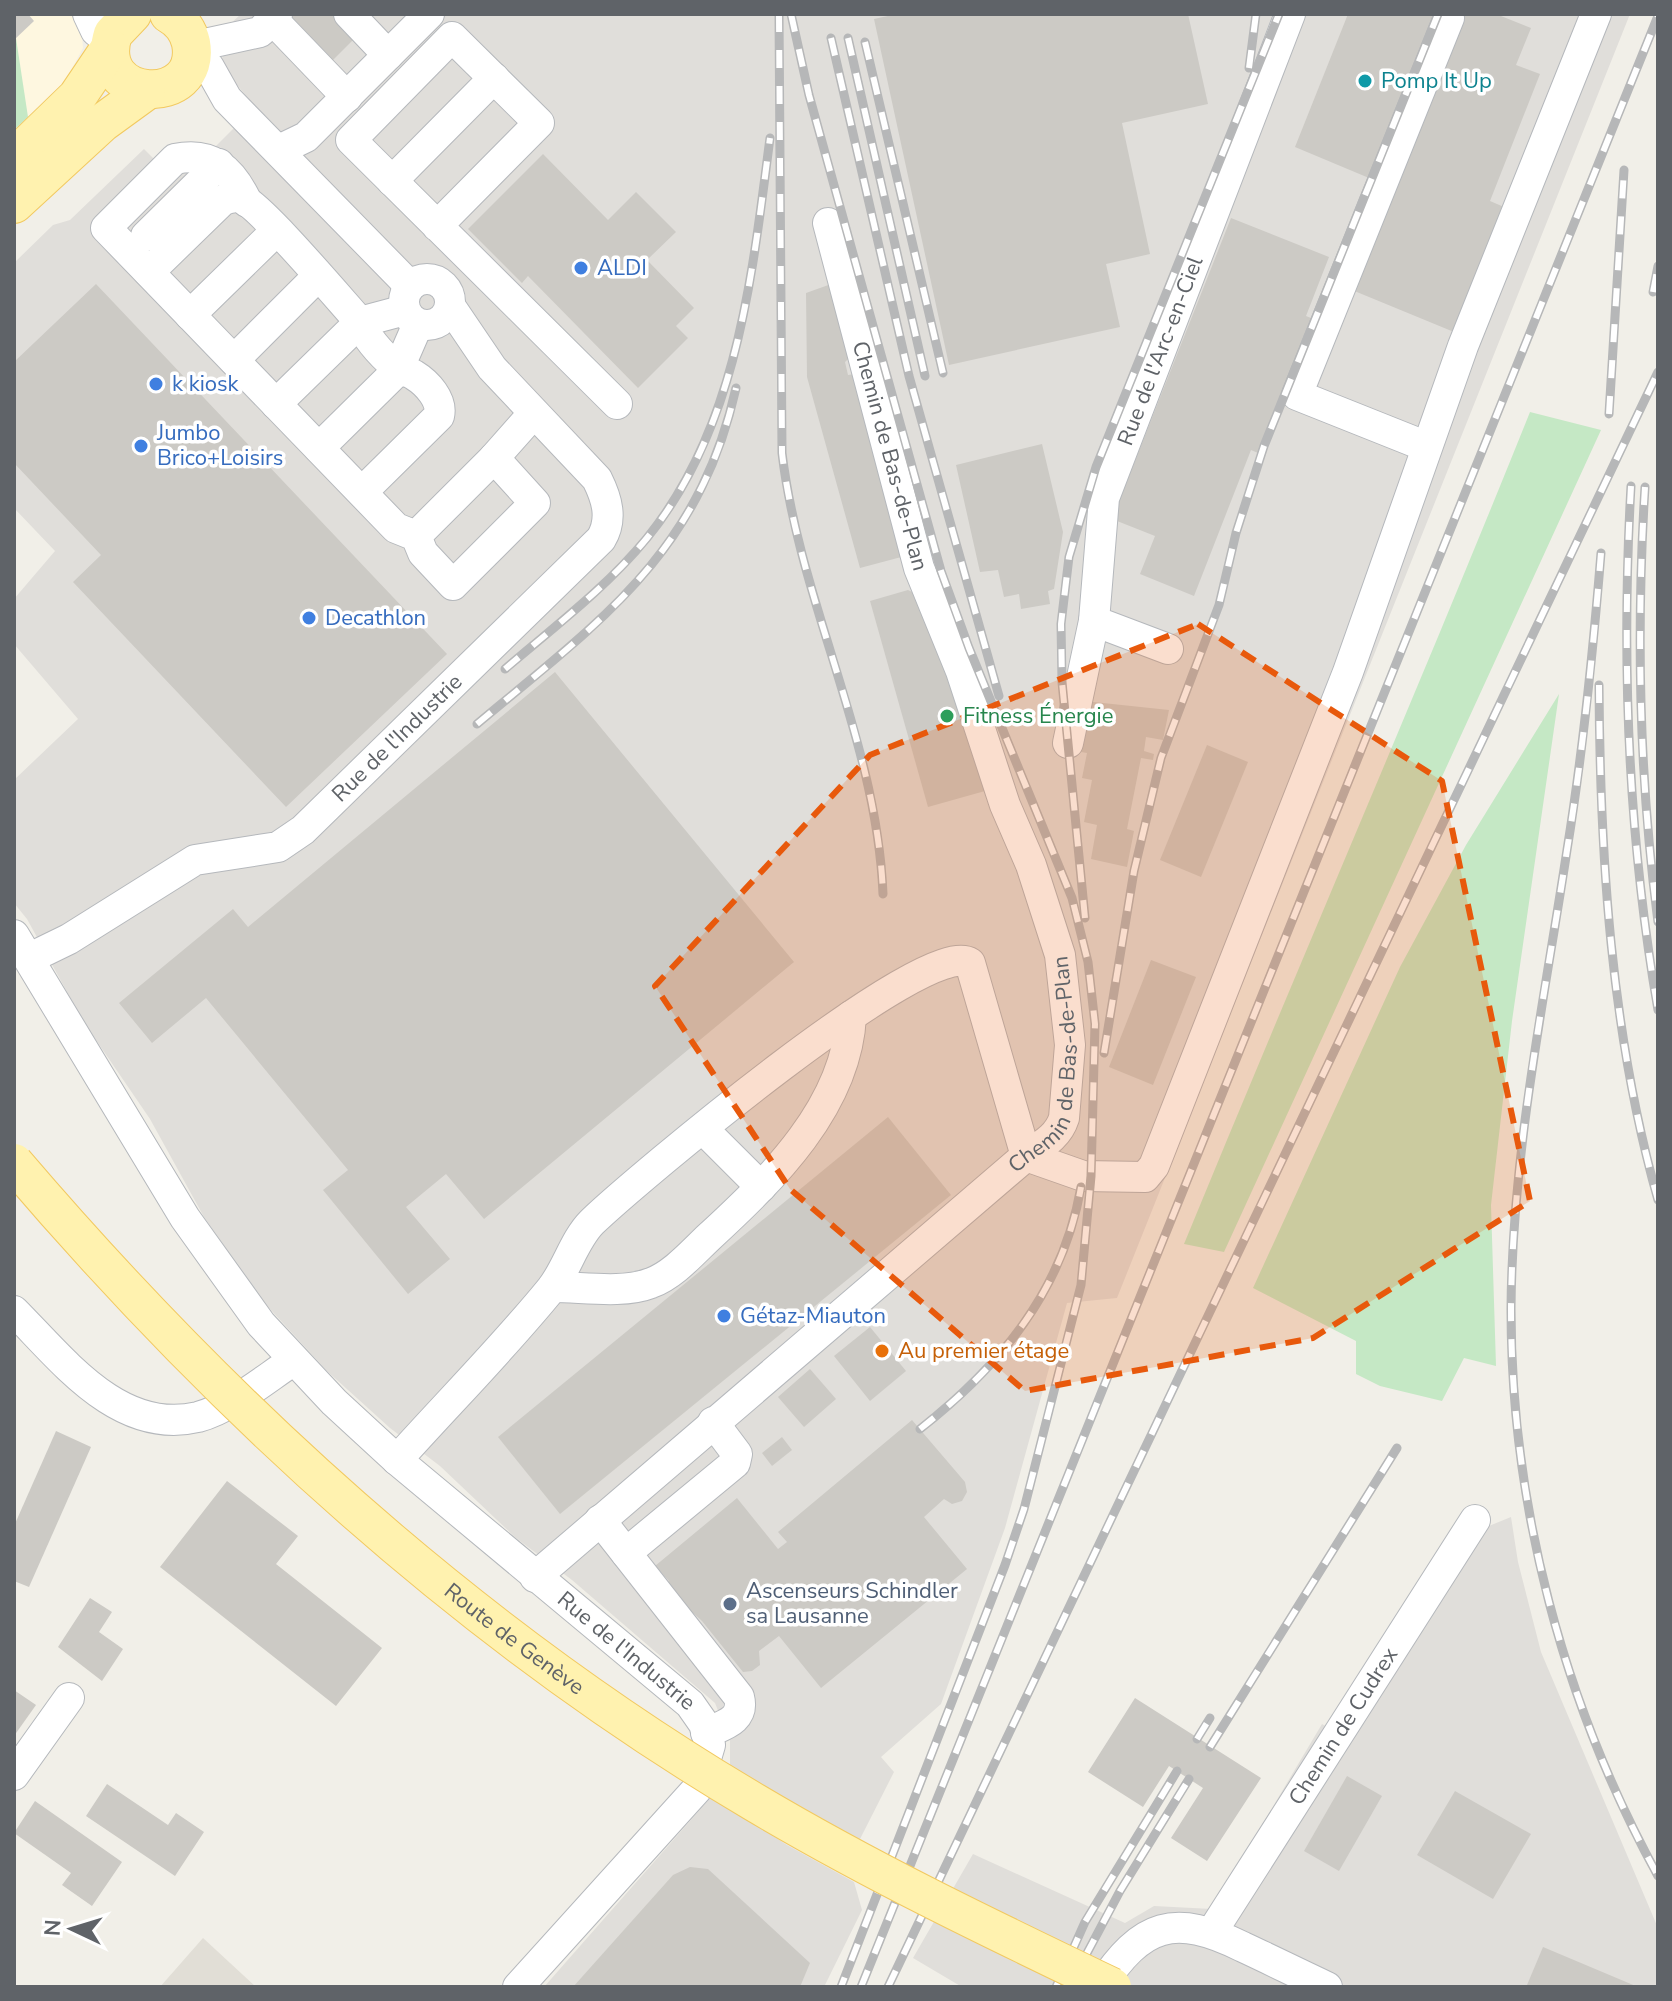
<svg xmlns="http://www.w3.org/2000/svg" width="1672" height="2001" font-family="'Nunito Sans',sans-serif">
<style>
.commercial{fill:#fef7e0}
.industrial{fill:#e0deda}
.education{fill:#e1ded6}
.green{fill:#c5e8c5}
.building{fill:#cccac5}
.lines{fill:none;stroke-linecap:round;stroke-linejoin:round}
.minor-casing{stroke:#b5b8bc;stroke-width:32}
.major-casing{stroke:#f2c960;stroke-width:40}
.minor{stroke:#fff;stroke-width:30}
.major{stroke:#fff2af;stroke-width:38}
.rail-casing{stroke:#b6b7b8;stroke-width:9}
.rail{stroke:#fff;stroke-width:6;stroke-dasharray:18;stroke-linecap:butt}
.major-bridge-casing{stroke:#f2c960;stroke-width:40;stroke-linecap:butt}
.major-bridge{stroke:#fff2af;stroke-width:38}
.marked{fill:#e8590c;fill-opacity:0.2;stroke:#e8590c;stroke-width:6;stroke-dasharray:16 10;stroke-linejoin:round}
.culture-dot{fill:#0f9aa8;stroke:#fff;stroke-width:3}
.shop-dot{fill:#3f7fe0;stroke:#fff;stroke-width:3}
.leisure-dot{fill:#2e9e5b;stroke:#fff;stroke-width:3}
.food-dot{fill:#e8710a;stroke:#fff;stroke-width:3}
.service-dot{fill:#5c6f8a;stroke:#fff;stroke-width:3}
.labels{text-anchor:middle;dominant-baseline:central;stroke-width:7;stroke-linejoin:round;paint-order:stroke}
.culture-label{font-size:22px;fill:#0d838f;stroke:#fff;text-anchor:start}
.shop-label{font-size:22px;fill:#366cbe;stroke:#fff;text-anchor:start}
.street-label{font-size:22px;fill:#5f6368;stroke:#fff}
.leisure-label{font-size:22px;fill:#27864d;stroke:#fff;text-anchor:start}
.food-label{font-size:22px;fill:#c56008;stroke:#fff;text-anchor:start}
.service-label{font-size:22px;fill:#4e5e75;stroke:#fff;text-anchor:start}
</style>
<rect width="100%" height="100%" fill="#f1efe8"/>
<polygon class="commercial" points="14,14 90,14 81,25 83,48 66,80 14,130"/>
<g class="industrial">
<polygon points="241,14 1630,14 1117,1298 1067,1303 1005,1528 941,1704 881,1757 894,1772 859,1841 730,1766 730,1741 715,1703 572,1580 516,1538 440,1466 390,1428 327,1371 259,1297 204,1217 150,1119 83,1021 27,919 14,903 14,780 78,719 14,644 14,599 55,551 14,508 14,263 53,225 70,220 144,149 157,162 213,149 255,107 221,65 228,26"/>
<polygon points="1511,1517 1518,1562 1541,1652 1658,1928 1658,1987 962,1987 913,1958 973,1854 1125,1923 1154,1906 1212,1909 1322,1724 1348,1739 1484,1528"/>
<polygon points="712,1796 787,1845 854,1882 862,1910 824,1987 544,1987"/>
</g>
<polygon class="education" points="203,1938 256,1987 160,1987"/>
<g class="green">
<polygon points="16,38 28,117 14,130 14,40"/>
<path d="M1530,412L1601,430L1224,1252L1184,1244C1298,966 1418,691 1530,412Z"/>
<polygon points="1559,694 1512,1021 1491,1205 1496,1366 1464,1358 1442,1401 1380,1386 1356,1374 1356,1341 1253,1288 1400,967 1466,845"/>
</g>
<g class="building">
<polygon points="14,14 28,14 34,21 14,40"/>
<polygon points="288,14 332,14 355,38 333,60"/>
<polygon points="897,14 1188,14 1208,104 1122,123 1150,254 1106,264 1120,327 949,365 874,19"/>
<polygon points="1348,14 1435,14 1369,178 1295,147"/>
<polygon points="1465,14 1496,14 1531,28 1516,65 1540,74 1490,201 1504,207 1454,332 1352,290"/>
<polygon points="543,154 608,220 636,192 676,232 647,260 694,308 676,326 688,338 638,388 528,276 522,283 468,229"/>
<polygon points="1231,218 1329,257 1306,316 1311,318 1258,453 1251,450 1194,596 1140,574 1155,536 1112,519"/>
<polygon points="834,283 854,353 845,362 848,375 855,374 905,556 860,568 807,377 806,293"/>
<polygon points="96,284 447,654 286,807 73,582 101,555 14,463 14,362"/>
<polygon points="1042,444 1063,532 1054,589 1048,591 1050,604 1021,609 1019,594 1004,597 998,570 980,572 956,465"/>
<polygon points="908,590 916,594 976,748 985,791 928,807 870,601"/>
<polygon points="555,672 794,962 484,1219 446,1174 406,1207 450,1259 408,1294 323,1190 348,1170 206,998 152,1043 119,1003 233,909 248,927"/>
<polygon points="1084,701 1169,710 1163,740 1146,737 1144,751 1154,754 1153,760 1141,758 1127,829 1134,831 1127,867 1091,859 1097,825 1084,822 1092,780 1082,778 1087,753 1081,752"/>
<polygon points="1207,745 1248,762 1201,877 1160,860"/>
<polygon points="1151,960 1196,977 1153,1085 1109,1067"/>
<polygon points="888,1117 951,1195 560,1514 498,1437"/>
<polygon points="870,1327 906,1371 870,1401 834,1356"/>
<polygon points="810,1369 836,1399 804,1427 778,1397"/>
<polygon points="912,1420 965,1482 967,1492 962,1501 952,1504 944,1499 924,1517 967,1569 821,1688 779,1636 759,1651 760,1665 752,1671 743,1672 702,1621 665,1587 669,1581 655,1566 737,1498 778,1549 787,1542 778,1532"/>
<polygon points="56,1431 91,1447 29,1587 14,1581 14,1526"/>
<polygon points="782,1437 792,1450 772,1466 762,1453"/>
<polygon points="227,1481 298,1536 276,1564 382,1648 336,1706 160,1567"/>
<polygon points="90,1598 112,1612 99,1632 123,1649 102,1681 58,1647"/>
<polygon points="14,1690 36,1705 14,1736"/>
<polygon points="1135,1698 1261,1778 1207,1861 1171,1838 1203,1788 1169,1766 1143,1807 1088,1772"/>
<polygon points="1347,1776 1382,1796 1339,1871 1304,1851"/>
<polygon points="107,1784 168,1825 176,1813 204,1832 175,1876 86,1816"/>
<polygon points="1455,1791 1531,1834 1493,1899 1417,1855"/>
<polygon points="35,1801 122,1862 92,1906 62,1885 71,1873 14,1833"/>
<polygon points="690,1867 708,1869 810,1963 800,1987 573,1987 673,1875"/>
<polygon points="1543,1947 1638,1987 1527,1985"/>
</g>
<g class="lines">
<defs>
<g id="minor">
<polyline points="88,14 96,31 110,42"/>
<polyline points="349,14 388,55"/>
<polyline points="272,19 347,97"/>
<polyline points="191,47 260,32 277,14"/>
<polyline points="191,56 209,67 227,99 410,286"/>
<polyline points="279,150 306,137 429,14"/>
<polyline points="392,181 494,78"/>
<path d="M247,202C232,170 212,151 175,159L106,228L396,528L416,536L423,553L453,585L535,503L494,458L416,536"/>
<polyline points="437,226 539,123 452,37 351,140 617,404"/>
<polyline points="146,236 219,164"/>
<path d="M149,272L223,200C229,198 235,196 241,198C260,205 341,301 360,322C367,339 382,355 396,367C401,372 408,371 414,375C427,383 443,400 439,416L362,492"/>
<circle cx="427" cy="302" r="23"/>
<polyline points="190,315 276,231"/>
<polyline points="234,360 318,276"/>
<polyline points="276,404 360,322 405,310"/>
<polyline points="1425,446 1297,395 1449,18"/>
<polyline points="319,448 398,370 418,324"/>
<polyline points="494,458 533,414"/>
<path id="s1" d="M1168,649L1094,621L1104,498L1290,14"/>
<polyline points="1068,743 1094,621"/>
<path id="s2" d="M14,935L185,1218L261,1324L334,1402L397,1460L690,1704L704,1724L710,1745L697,1789L518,1987"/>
<path id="s3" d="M30,958L69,939L195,860L278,847L303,830L601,539C613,519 607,499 597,479L492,368L450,306"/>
<polyline points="703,1129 761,1187"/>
<polyline points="1026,1156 1083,1176 1145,1177 1154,1166 1348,672 1463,346 1596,14"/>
<path d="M553,1287C583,1287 623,1294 651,1283C673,1275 692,1253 709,1237C772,1179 847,1106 851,1016"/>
<path d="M14,1311C62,1359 119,1436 198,1417C231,1408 265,1379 294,1360"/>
<path d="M397,1460C448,1403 503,1348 551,1289C567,1269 574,1240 592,1222C635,1181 926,935 970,963L1026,1156"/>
<path d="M600,1520L739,1697C745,1720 724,1725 706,1733"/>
<polyline points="626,1553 735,1463 737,1454 713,1422"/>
<path id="s4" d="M535,1577L1026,1156C1042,1145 1058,1137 1064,1118L1070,1045L1060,955L1031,865L1005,805L961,671L919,568L828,223"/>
<polyline points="14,1775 69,1698"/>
<path id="s5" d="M1212,1932L1475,1520"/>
<path d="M1100,1987C1142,1923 1174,1913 1243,1947C1271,1960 1299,1974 1327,1987"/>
</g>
<g id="major">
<path d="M132,14L113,34C91,104 203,108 191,43C188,30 180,20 169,14"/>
<polyline points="14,158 77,97 110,48"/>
<polyline points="14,204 102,123 146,91"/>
</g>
</defs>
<use href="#minor" class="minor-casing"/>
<use href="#major" class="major-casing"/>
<use href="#minor" class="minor"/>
<use href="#major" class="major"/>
<defs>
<g id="rail">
<path d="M779,14L782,453C800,603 877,742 883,894"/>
<polyline points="791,14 809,95 941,571 969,648 1072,898 1088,962 1095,1024 1091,1176 1081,1285 1024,1509 1005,1565 841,1987"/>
<polyline points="831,38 909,376 999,696"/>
<polyline points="848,38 925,376"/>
<polyline points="865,42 943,373"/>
<polyline points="1249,68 1256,14"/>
<polyline points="1653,292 1658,266"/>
<polyline points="1609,414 1624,170"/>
<path d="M1631,486C1621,662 1628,837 1658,1010"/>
<path d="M1645,487C1636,632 1639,777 1658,922"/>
<path d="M1601,553C1593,652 1583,751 1567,850C1544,1002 1512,1154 1511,1309C1511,1506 1563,1703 1658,1876"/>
<path d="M505,669C554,627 606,588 647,538C738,426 752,275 770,138"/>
<path d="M1599,685C1600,858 1611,1033 1658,1200"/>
<path d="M477,724C599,622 699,554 736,388"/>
<polyline points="1085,918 1062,682 1061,624 1069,557 1096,467 1279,14"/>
<polyline points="1104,1053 1134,871 1161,758 1219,605 1236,533 1264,446 1438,14"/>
<path d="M920,1429C1000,1366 1063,1291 1081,1187"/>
<polyline points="1197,1739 1210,1718"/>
<polyline points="1210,1747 1397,1448"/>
<polyline points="861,1987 1658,16"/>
<polyline points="888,1987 1658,372"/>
<polyline points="1056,1987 1085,1922 1177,1771"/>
<polyline points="1069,1987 1120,1891 1189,1779"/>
</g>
</defs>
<use href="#rail" class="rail-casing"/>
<use href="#rail" class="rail"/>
<defs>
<g id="major-bridge">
<path id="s6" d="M14,1163C226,1411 472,1635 754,1802C870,1871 991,1929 1112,1987"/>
</g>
</defs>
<use href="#major-bridge" class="major-bridge-casing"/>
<use href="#major-bridge" class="major-bridge"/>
</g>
<path class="marked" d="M1198,624L1442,781L1530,1201L1313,1338L1025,1391L790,1189L655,986L870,755Z"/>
<circle class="culture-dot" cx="1365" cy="81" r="8"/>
<g class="shop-dot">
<circle cx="581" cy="268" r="8"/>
<circle cx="156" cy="384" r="8"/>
<circle cx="141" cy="446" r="8"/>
<circle cx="309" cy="618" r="8"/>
<circle cx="724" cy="1316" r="8"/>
</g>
<circle class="leisure-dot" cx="947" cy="716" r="8"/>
<circle class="food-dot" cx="882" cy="1351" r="8"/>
<circle class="service-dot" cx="730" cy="1604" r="8"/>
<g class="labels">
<g class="culture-label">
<text x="1381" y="81">Pomp It Up</text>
</g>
<g class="shop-label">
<text x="597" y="268">ALDI</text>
<text x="172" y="384">k kiosk</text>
<text x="157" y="433">Jumbo<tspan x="157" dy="25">Brico+Loisirs</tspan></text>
<text x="325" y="618">Decathlon</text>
<text x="740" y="1316">Gétaz-Miauton</text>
</g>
<g class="street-label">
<text stroke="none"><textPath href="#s1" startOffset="360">Rue de l'Arc-en-Ciel</textPath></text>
<text transform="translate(890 456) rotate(75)">Chemin de Bas-de-Plan</text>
<text stroke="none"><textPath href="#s3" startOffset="438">Rue de l'Industrie</textPath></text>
<text stroke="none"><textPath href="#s4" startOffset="746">Chemin de Bas-de-Plan</textPath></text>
<text stroke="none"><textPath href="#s6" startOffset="692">Route de Genève</textPath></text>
<text stroke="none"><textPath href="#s2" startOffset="952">Rue de l'Industrie</textPath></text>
<text stroke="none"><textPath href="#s5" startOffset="244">Chemin de Cudrex</textPath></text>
</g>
<g class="leisure-label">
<text x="963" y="716">Fitness Énergie</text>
</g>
<g class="food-label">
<text x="898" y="1351">Au premier étage</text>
</g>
<g class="service-label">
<text x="746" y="1591">Ascenseurs Schindler<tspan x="746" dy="25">sa Lausanne</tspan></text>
</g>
</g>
<rect width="1672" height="2001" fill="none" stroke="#5f6368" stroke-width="32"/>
<g transform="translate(72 1929) rotate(274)" stroke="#ffffff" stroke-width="6" paint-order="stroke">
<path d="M0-6L14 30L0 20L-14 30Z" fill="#5f6368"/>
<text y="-12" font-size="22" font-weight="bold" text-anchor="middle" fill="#5f6368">N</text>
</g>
</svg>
